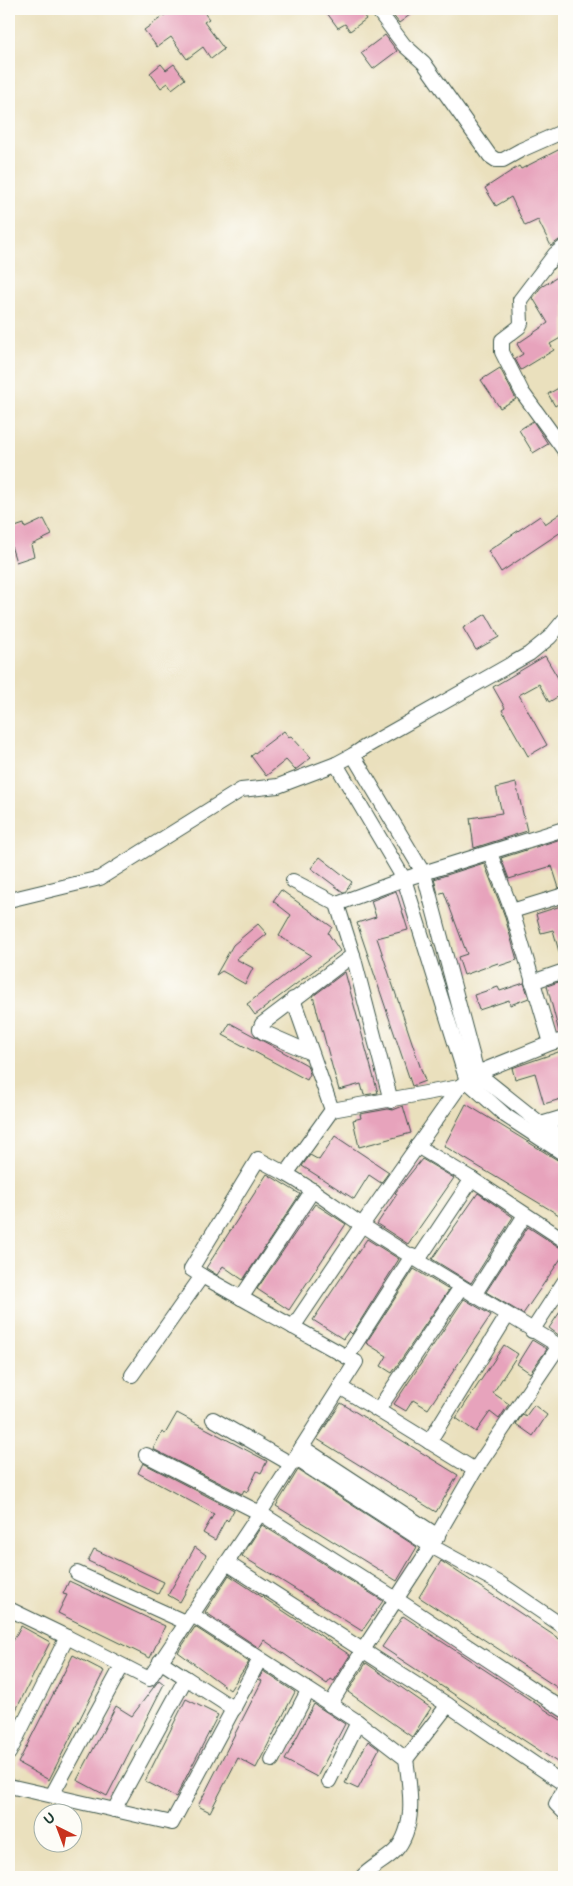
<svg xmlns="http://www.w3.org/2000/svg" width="573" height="1886" font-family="'Balsamiq Sans',sans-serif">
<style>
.building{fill:#e7a3bc}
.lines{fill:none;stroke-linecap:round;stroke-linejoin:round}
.street-casing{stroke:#3d5549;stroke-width:16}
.street{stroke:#fff;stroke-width:14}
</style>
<rect width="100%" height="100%" fill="#fdfcf7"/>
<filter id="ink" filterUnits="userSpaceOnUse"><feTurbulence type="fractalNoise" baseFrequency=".02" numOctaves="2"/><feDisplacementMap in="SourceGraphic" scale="10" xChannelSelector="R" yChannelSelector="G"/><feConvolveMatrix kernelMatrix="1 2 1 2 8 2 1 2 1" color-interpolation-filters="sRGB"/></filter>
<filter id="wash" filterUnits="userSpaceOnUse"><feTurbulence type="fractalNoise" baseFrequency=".0096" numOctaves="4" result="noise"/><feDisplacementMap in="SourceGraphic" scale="20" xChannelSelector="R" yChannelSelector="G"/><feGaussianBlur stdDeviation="1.12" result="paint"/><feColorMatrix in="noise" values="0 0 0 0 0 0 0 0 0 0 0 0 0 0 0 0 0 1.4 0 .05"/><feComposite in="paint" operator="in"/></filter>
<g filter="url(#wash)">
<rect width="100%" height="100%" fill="#eae0bd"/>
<g id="blocks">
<g class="building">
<polygon points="173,9 201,9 209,19 204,22 224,49 211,59 203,47 187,59 171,37 157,47 144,30"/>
<polygon points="324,9 359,9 366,19 350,31 345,24 338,28"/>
<polygon points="388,9 418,9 399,23"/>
<polygon points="385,35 397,51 373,69 361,53"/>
<polygon points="161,64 166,70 174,64 185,79 172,89 168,83 161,88 150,73"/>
<polygon points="564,147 564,238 559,240 551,246 538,220 525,226 511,197 496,206 485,188 519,166 521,169"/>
<polygon points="564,258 564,336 550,344 554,350 521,370 515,359 523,354 517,344 548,323 533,298 541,287 564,273 559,263"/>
<polygon points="500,368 516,399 500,408 481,380"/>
<polygon points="564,385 564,400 555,406 548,394"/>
<polygon points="533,421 548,444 533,453 519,430"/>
<polygon points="564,511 564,530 501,572 488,551 540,516 545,524"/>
<polygon points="44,519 52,535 31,545 34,556 16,562 9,539 9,529 24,524 25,528"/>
<polygon points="486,614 499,637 476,650 463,628"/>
<polygon points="545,656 564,688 564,693 549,702 539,684 519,695 547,745 528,756 502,710 505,708 493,687"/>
<polygon points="284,731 289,737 291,736 311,758 295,770 286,760 266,776 251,756"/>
<polygon points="516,783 527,831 474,848 470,818 502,813 496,788"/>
<polygon points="564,838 564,886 559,888 552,866 509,879 501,858"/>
<polygon points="320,857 352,882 345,892 343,892 311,868"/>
<polygon points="484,863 504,914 517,960 499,966 498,963 464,975 458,957 467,954 444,892 438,894 434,879"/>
<polygon points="281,890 332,927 328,933 340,951 255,1015 247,1004 311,955 279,936 291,915 273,901"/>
<polygon points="396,891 408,930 377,938 425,1081 412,1086 357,923 376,917 371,901"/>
<polygon points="564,905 564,958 561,959 553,930 541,933 536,914"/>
<polygon points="258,924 267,934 236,959 253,968 245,984 222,971 216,975 233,945"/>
<polygon points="345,972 361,1031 378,1093 364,1095 361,1084 339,1090 332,1066 313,996"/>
<polygon points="564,980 564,1031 559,1032 547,986"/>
<polygon points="524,983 529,998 510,1005 509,1000 479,1010 474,995 498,987 500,991"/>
<polygon points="230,1023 307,1065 310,1074 307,1080 223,1035"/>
<polygon points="564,1050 564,1098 544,1104 535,1073 515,1079 512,1068"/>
<polygon points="466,1104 564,1164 564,1218 444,1146"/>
<polygon points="403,1106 411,1133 359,1147 353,1120 361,1118 360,1114 388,1109 393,1110"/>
<polygon points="335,1136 389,1172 381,1183 369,1175 354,1199 302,1166 310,1155 319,1160"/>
<polygon points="422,1159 454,1178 408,1244 377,1224 397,1194 395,1193"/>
<polygon points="267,1174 300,1194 243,1280 223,1266 217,1275 206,1268"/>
<polygon points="478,1193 513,1217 471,1283 432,1259"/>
<polygon points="315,1204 346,1224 289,1310 257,1289"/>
<polygon points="528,1227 559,1247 564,1249 564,1254 523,1314 486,1292"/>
<polygon points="367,1239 399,1259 352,1334 349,1331 343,1339 313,1320"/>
<polygon points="414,1269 449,1290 392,1373 381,1366 387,1356 366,1343"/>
<polygon points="464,1299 491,1315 428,1409 413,1400 406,1411 394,1404"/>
<polygon points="564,1306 564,1339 549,1328"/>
<polygon points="532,1340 547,1349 530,1373 517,1364"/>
<polygon points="504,1345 518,1354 493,1393 509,1404 499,1419 490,1412 476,1432 456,1418"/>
<polygon points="341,1403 458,1475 436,1512 317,1439"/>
<polygon points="534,1405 547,1415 533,1436 516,1424 523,1414 526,1416"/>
<polygon points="177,1413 267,1461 261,1473 257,1471 247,1492 244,1490 242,1494 153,1449 162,1432 165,1434"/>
<polygon points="143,1463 234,1510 228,1521 226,1519 215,1540 203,1533 214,1514 138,1473"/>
<polygon points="298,1470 417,1547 397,1581 276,1506"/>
<polygon points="262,1525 383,1601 362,1631 242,1556"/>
<polygon points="195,1547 206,1555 180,1602 168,1595"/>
<polygon points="94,1549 164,1582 158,1594 88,1561"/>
<polygon points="441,1561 564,1642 564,1692 419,1597"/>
<polygon points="229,1575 350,1655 334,1681 331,1679 327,1684 264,1640 259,1648 205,1612"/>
<polygon points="69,1581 165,1626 150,1658 58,1613 67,1595 63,1594"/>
<polygon points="403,1616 564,1722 564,1757 560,1764 382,1647"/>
<polygon points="21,1626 50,1642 9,1724 9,1648"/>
<polygon points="195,1627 249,1662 230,1690 178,1652"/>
<polygon points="73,1655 104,1671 49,1780 18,1763"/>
<polygon points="366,1663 431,1708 412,1737 348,1692"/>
<polygon points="263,1671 295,1692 256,1768 238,1758 210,1812 198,1806 262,1681 259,1679"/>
<polygon points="159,1680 164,1684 107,1796 77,1780 116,1706 132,1716"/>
<polygon points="186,1699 218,1715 176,1797 145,1781"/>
<polygon points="314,1704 345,1724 317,1777 285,1760"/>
<polygon points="368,1741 379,1749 358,1789 345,1783"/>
</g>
</g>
</g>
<g filter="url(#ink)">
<use href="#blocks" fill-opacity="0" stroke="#3d5549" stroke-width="1"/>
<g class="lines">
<defs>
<g id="street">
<polyline points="377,9 404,45 424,63 490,156 496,160 503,160 521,150 564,131"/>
<polyline points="564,247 555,254 520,300 521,323 519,327 502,340 502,352 522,392 564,450"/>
<polyline points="353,755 424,874 477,1073 551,1043 564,1040"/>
<polyline points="336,764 404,879 467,1081 506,1116 564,1154"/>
<polyline points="490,853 512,911 551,1043"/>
<polyline points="293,881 337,904 353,955 391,1101"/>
<polyline points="9,900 100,878 241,790 278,786 336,764 353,755 365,747 529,654 550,637 564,620"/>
<polyline points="337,904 404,879 564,829"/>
<polyline points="512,911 564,895"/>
<polyline points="532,982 564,971"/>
<polyline points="293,999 332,1110"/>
<polyline points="311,1053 263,1032 260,1029 262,1024 353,955"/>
<polyline points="541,1124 564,1117"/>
<polyline points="417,1146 472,1179 564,1240"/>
<path d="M286,1174C313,1189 337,1208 362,1225C428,1269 497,1307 564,1349"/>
<polyline points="418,1260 472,1179"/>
<polyline points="474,1295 525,1215"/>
<polyline points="241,1298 313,1190"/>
<polyline points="293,1327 362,1225 459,1087"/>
<polyline points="532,1331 564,1282"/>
<polyline points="347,1357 412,1256"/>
<polyline points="132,1375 202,1276 191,1269 258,1159 286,1174 332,1110 459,1087 477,1073 541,1124 564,1139"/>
<polyline points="340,1387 475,1470"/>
<polyline points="378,1410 461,1287"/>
<polyline points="213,1419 291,1464"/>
<polyline points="429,1442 507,1316"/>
<polyline points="302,1447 438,1536"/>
<polyline points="146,1455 260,1513 396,1599 564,1710"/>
<polyline points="295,1458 431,1546 501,1584 564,1627"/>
<polyline points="227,1563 448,1705 564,1784"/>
<polyline points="77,1573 185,1622"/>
<polyline points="9,1609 67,1637 149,1679 260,1513 356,1362 202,1276"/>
<path d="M191,1614L358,1722L406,1759C410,1788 417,1827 395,1851C385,1861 371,1867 362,1877"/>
<polyline points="186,1678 234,1709"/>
<polyline points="330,1705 363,1650 431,1546 475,1470 559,1346"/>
<polyline points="9,1753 67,1637"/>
<polyline points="406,1759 448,1705"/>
<polyline points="272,1760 308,1691"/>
<polyline points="329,1781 358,1722"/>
<polyline points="9,1786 172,1823 260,1659"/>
<polyline points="564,1789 556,1804 564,1812"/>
<polyline points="52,1795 122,1666"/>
<polyline points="114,1810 186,1678 160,1661"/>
</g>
</defs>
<use href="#street" class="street-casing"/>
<use href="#street" class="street"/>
</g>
</g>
<rect width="573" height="1886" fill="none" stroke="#fdfcf7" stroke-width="30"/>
<g transform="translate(58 1828) rotate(318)"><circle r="24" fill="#fdfcf7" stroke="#a4b0a9"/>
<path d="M0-4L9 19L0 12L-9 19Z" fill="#c8321e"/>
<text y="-8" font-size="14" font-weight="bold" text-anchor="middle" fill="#1f3d34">U</text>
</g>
</svg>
